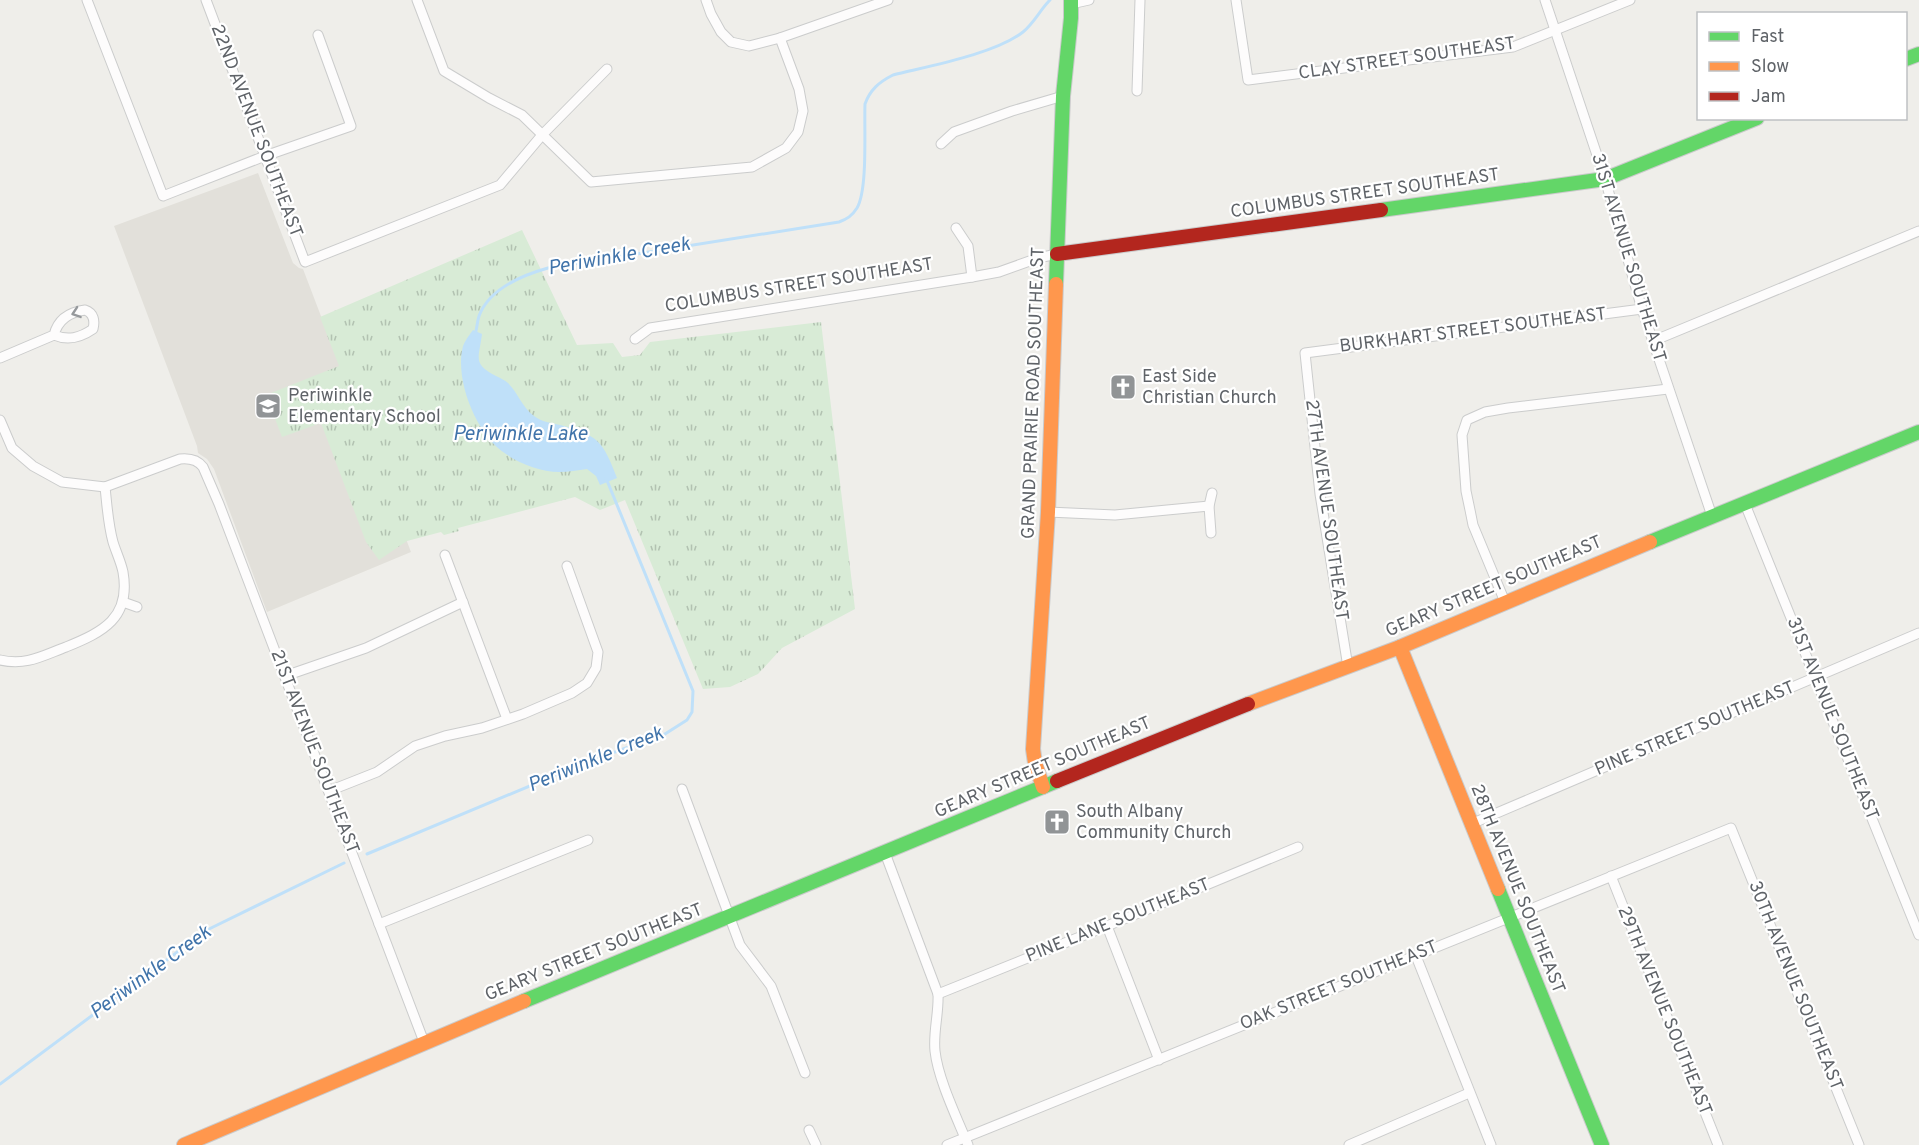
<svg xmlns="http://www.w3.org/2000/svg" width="1919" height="1145" font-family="Overpass,sans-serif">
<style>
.education{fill:#e2e0da}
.grass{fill:url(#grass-tufts)}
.water{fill:#bfe0f9}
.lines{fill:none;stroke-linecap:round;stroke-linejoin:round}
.stream{stroke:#bfe0f9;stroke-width:3}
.street-casing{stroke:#cbcccc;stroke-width:11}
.fast-casing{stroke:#cacacb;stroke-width:16}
.slow-casing{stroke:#cacacb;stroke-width:16}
.jam-casing{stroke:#cacacb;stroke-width:16}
.street{stroke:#fdfcfc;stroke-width:9}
.fast{stroke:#63d668;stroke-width:14}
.slow{stroke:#ff974d;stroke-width:14}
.jam{stroke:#b3261e;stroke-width:14}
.oneway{stroke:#96999c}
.labels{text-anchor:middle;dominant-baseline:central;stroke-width:4.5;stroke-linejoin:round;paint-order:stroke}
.street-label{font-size:18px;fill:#5f6368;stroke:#fff}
.poi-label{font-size:18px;fill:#5f6368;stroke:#fff;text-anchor:start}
.water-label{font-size:20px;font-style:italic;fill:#4174aa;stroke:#fff}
</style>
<defs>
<pattern id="grass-tufts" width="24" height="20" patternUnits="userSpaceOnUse" patternTransform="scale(1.5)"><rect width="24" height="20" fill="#d8ebd6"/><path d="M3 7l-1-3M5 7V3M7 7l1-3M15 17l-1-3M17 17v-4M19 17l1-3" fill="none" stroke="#b2c2b1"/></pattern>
</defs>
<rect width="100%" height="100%" fill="#efeeea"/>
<polygon class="education" points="258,173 293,263 299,268 303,269 411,552 267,612 214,469 207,459 198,453 197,446 114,226"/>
<polygon class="grass" points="522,230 577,345 613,343 622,357 640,355 650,342 821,322 855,609 782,648 758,674 730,687 703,689 625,500 600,510 575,497 458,528 459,531 444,535 441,532 407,541 379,560 366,542 321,423 282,437 266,395 339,366 320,317"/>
<path class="water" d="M473,330L482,334C479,359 472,363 496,376C500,378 505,380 508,383C518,393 522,407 534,416C542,422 551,423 560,425C599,435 603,442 617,478L600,485L596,476L587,469C578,470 568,472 559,472C542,472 520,464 506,454C477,436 454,380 463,346C465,341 469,335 473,330Z"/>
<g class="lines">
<g class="stream">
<path d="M475,335C477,329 477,322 479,316C489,289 523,275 548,268L839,222C847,219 852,216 857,208C868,189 864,128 865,104C870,90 879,82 893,75C929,66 995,54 1023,32C1034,23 1040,10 1050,0"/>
<polyline points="367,854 587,762 665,734 687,720 692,712 693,691 606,478"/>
<polyline points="0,1084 207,930 344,863"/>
</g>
<defs>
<g id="street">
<polyline points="87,0 163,196 265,156 351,126 318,35"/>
<polyline points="206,0 305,262 500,185 542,135 607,69"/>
<polyline points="417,0 444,71 489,98 522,115 591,182 752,167 786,148 798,132 803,111 799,89 780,38"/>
<polyline points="706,0 711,14 721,32 731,42 749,46 780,38 888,0"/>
<polyline points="1236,0 1248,80 1513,47 1630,0"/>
<polyline points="1545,0 1605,179 1642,309 1712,516"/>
<polyline points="1071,4 1089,0"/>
<polyline points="1137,91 1140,0"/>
<polyline points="941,144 954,132 1012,111 1063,96"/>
<polyline points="956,228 968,246 972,277"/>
<polyline points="635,339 650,328 972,277 999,272 1038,258 1057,254"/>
<polyline points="1653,341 1919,231"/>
<path d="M0,358L54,335C68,341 80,338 93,329C95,321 94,313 85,310C70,312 58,319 54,335"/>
<path d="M0,420L12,448L33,466L62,482L105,487L180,459C189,458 197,459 203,467L219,504L424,1042"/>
<polyline points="1745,504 1919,935"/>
<polyline points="1048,512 1115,515 1209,506"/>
<polyline points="1211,533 1209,506 1212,493"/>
<polyline points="445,555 507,719"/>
<polyline points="123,602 137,607"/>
<polyline points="1505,602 1473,525 1470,510 1466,491 1462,435 1467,420 1485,412 1508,408 1668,389"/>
<path d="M0,660C26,666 42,656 66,647C103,632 131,618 123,572C121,562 116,552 113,542C108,524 107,505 105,487"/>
<polyline points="1348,667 1320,494 1305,353 1642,309"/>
<polyline points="285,676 366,648 463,602"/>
<polyline points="682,789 740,945 771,986 805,1073"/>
<polyline points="329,791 377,772 415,746 445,736 482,728 523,714 572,693 587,683 596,668 598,652 567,566"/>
<polyline points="1471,824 1919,633"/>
<path d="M885,853L938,994C939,1013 933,1032 935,1051C938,1079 957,1118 968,1145"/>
<polyline points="1611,876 1718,1145"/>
<polyline points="379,924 588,840"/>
<polyline points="1107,926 1159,1060"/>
<polyline points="1416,956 1491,1145"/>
<polyline points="938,994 1107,926 1298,847"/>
<polyline points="809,1130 816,1145"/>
<polyline points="947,1145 1731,828 1859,1145"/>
<polyline points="1349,1145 1469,1093"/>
</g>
<g id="fast">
<polyline points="1906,59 1919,54"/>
<polyline points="1381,210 1605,179 1757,118"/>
<polyline points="1056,284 1063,96 1071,18 1071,0"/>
<polyline points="1650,542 1919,432"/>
<polyline points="1498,889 1602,1145"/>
<polyline points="524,1001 1057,781"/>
</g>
<g id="slow">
<polyline points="1400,647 1498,889"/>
<polyline points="1248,704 1400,647 1650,542"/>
<polyline points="1043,787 1035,763 1033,749 1048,512 1056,284"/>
<polyline points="184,1145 524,1001"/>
</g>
<g id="jam">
<polyline points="1057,254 1381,210"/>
<polyline points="1057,781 1248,704"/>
</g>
</defs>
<use href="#street" class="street-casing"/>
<use href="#fast" class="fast-casing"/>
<use href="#slow" class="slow-casing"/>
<use href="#jam" class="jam-casing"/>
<use href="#street" class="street"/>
<use href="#fast" class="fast"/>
<use href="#slow" class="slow"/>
<use href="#jam" class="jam"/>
</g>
<defs><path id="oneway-chevron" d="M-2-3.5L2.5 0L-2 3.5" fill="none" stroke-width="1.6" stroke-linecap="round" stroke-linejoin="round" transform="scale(1.5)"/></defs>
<use class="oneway" href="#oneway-chevron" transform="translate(76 313) rotate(161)"/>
<defs>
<symbol id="church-square" viewBox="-11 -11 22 22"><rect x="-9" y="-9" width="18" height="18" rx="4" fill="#919496" stroke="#fff"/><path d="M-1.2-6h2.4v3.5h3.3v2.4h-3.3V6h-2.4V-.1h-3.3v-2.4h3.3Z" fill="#fff"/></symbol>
<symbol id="school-square" viewBox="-11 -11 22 22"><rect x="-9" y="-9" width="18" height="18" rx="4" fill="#919496" stroke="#fff"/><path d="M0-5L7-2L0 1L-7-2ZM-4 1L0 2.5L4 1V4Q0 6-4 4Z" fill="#fff"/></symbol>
</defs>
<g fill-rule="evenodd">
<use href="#church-square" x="1108" y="372" width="30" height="30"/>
<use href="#school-square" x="253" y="391" width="30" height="30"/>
<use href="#church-square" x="1042" y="807" width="30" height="30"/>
</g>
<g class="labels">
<g class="street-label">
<text transform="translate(1407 59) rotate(-8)">CLAY STREET SOUTHEAST</text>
<text transform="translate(256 131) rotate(69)">22ND AVENUE SOUTHEAST</text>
<text transform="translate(1365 194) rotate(-8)">COLUMBUS STREET SOUTHEAST</text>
<text transform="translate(1628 258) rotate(73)">31ST AVENUE SOUTHEAST</text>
<text transform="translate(799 286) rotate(-9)">COLUMBUS STREET SOUTHEAST</text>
<text transform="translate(1473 331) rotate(-7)">BURKHART STREET SOUTHEAST</text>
<text transform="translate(1034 393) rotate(-88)">GRAND PRAIRIE ROAD SOUTHEAST</text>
<text transform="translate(1326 510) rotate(82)">27TH AVENUE SOUTHEAST</text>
<text transform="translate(1494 587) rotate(-23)">GEARY STREET SOUTHEAST</text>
<text transform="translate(1832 719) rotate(68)">31ST AVENUE SOUTHEAST</text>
<text transform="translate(1695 729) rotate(-23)">PINE STREET SOUTHEAST</text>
<text transform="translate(314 752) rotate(69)">21ST AVENUE SOUTHEAST</text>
<text transform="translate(1043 768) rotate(-23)">GEARY STREET SOUTHEAST</text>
<text transform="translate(1517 889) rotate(68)">28TH AVENUE SOUTHEAST</text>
<text transform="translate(1118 921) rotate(-22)">PINE LANE SOUTHEAST</text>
<text transform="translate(594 953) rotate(-22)">GEARY STREET SOUTHEAST</text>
<text transform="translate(1339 986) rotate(-22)">OAK STREET SOUTHEAST</text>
<text transform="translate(1795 986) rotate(68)">30TH AVENUE SOUTHEAST</text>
<text transform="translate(1664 1011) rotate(68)">29TH AVENUE SOUTHEAST</text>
</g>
<g class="poi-label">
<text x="1142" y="377">East Side<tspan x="1142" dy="21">Christian Church</tspan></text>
<text x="288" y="396">Periwinkle<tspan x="288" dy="21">Elementary School</tspan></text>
<text x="1076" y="812">South Albany<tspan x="1076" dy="21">Community Church</tspan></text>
</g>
<g class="water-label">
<text transform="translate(619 257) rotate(-10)">Periwinkle Creek</text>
<text x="520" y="435">Periwinkle Lake</text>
<text transform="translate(596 760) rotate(-22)">Periwinkle Creek</text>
<text transform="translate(151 973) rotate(-36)">Periwinkle Creek</text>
</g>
</g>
<rect x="1697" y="12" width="210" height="108" fill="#ffffff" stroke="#bfc1c3" stroke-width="1.5"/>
<rect x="1709" y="32" width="30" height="9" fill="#63d668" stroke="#bfc1c3" stroke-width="1.5"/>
<text x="1751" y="42" font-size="18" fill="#5f6368">Fast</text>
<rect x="1709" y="62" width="30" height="9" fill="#ff974d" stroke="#bfc1c3" stroke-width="1.5"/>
<text x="1751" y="72" font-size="18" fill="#5f6368">Slow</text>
<rect x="1709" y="92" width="30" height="9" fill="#b3261e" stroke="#bfc1c3" stroke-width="1.5"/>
<text x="1751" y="102" font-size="18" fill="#5f6368">Jam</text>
</svg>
